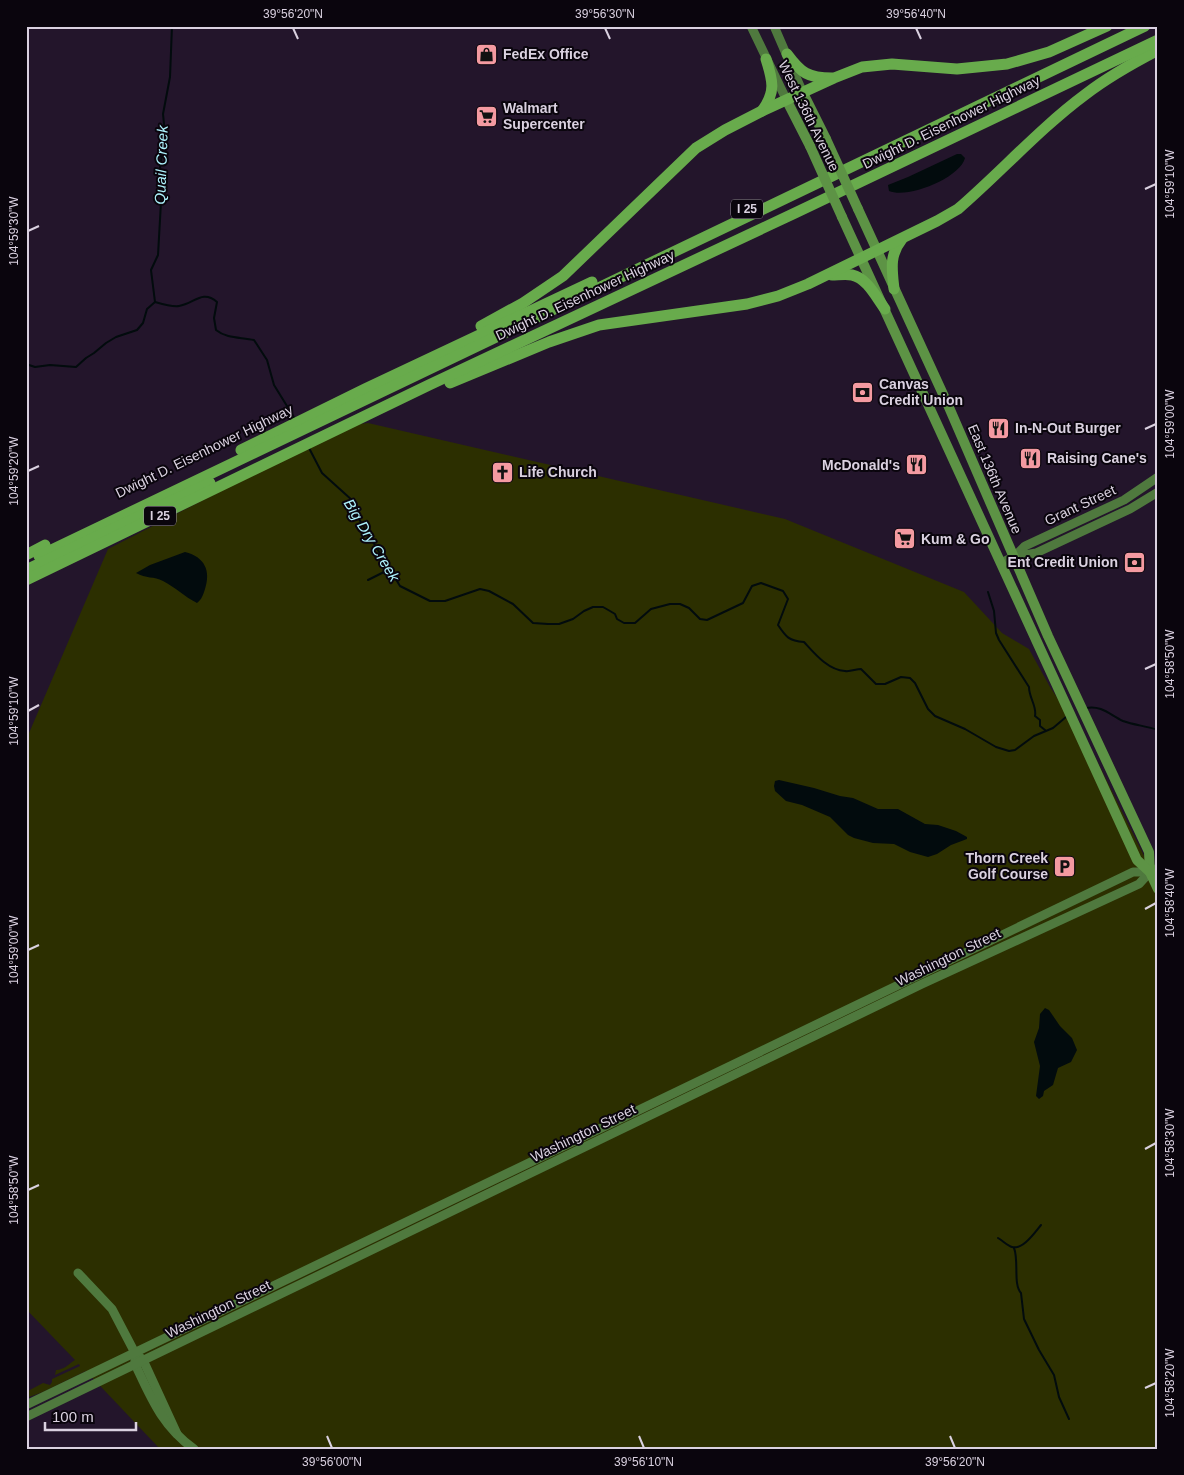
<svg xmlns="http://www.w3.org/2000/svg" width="1184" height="1475" font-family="Helvetica,sans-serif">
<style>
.green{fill:#2c2f00}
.water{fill:#020b0d}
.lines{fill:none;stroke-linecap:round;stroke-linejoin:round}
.stream{stroke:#020b0d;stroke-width:2}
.secondary{stroke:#4f793e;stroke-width:9}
.primary{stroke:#5d9345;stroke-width:10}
.highway{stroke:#68ab4c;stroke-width:11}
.primary-bridge{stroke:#5d9345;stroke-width:10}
.ticks{fill:none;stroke:#dad1e0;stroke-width:2}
.labels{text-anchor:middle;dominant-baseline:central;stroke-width:4;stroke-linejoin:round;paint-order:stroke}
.shield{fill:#0a050d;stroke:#9c94a1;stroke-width:1}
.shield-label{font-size:12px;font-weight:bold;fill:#dad1e0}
.poi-label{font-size:14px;font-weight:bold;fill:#dad1e0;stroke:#0a050d;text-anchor:start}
.street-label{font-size:14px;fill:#dad1e0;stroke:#0a050d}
.water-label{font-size:15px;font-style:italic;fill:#adf2fc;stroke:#0a050d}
.neatline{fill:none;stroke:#dad1e0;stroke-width:2}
.ticks-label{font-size:12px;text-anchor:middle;fill:#dad1e0}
</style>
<rect width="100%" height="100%" fill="#23152b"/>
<path class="green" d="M368,423L785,519L964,592L1002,633L1029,649L1050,687L1090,747L1158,884V1449H160L86,1371L43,1392L26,1398V1392L43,1383L50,1385L52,1382V1379L80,1366L79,1364L55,1375L56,1370C64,1370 70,1363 75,1360L26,1309V740L108,549L334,433L360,424Z"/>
<g class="water">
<path d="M957,154H961L965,158C960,178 908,199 889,191L888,185L908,177Z"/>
<path d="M185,552C205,557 211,571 205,589C203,595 202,599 197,603C185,597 175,587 163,581C154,576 146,579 136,573L150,565Z"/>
<polygon points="779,780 814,788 840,796 853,798 878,809 898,809 925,824 938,825 956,831 967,837 967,839 951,845 937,854 928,857 910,852 894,844 873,843 854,838 848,835 830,817 802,805 786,801 775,791 774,786 775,781"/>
<polygon points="1045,1008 1049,1010 1060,1026 1072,1038 1077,1050 1071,1062 1058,1068 1053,1085 1044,1091 1043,1096 1039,1099 1036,1096 1040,1066 1034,1042 1039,1028 1040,1014"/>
</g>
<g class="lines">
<g class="stream">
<polyline points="155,302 151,270 158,255 161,202 160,168 165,134 163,114 170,77 172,26"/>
<path d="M26,364L35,367L50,365L76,367L86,358L94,353L106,343L116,337L137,330L143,323L147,309L155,302C162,304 172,307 179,306C194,304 202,289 217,302L214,318L216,330C227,339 241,337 254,340L267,360L274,385L295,419"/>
<path d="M309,448L322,473L353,501L359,519L400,586L430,601H445L480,589L489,591L513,604L533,623L548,624H559L573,619L584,611L593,607H603L610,611L615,614L617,619L624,623H635L651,609L670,604H680L689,608L700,619L707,620L743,603L752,586L761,583L783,591L788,599L778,625C786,637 789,641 804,642C815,654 828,670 845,671C850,672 856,669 861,669L876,684H885L901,677L910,678L915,683L928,709L935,716L965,729L996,747L1009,751L1015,750L1034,736L1053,728L1066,717"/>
<polyline points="368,580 390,569"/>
<path d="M988,592L994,611L996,633L999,640L1029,687C1029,698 1037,706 1035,716L1040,720V726L1045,730"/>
<path d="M1086,708C1102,705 1110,715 1123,721C1134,725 1146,726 1158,730"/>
<path d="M998,1238C1003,1241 1008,1246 1012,1247C1023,1250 1035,1232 1041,1225"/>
<path d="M1014,1248C1019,1260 1013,1285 1021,1293L1024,1319L1039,1350L1054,1375L1059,1397L1069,1419"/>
</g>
<g class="secondary">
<polyline points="751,26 787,101"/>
<polyline points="774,26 803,93"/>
<polyline points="1014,557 1025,546 1124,500 1158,477"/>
<polyline points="1001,563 1013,557 1036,553 1130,509 1158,492"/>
<polyline points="78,1273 112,1309 135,1353 143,1360 177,1434"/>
<path d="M135,1358V1364C151,1398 162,1426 194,1449"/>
<polyline points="26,1405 1133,872 1150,872"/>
<polyline points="26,1417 922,984 1139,884 1150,872 1158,868"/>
</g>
<g class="primary">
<polyline points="803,93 826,139"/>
<polyline points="787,101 810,146"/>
<polyline points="858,209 948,405 1048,636 1149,852 1150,872 1158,889"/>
<polyline points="842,217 1137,860 1150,872"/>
</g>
<g class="highway">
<path d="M787,54C801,73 808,78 832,78"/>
<path d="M762,111C776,92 773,81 766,59"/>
<path d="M832,275C838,275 846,274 852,275C867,278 876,297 885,309"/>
<path d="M894,289C892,270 889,255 902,239"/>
<polyline points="481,326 523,303 563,276 696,148 725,130 762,111 834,78 862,67 892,64 957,69 1007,64 1049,52 1107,26"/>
<path d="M450,383L549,342L599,325L747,304L778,296L808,284L937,221L958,209C1001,172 1040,128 1086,94C1108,77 1133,63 1158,50"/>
<polyline points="241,450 365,389 592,282"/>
<polyline points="26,555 45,545"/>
<polyline points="39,556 1145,26"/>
<polyline points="26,570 210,483"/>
<polyline points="26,580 429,385 795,213 1158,40"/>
</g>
<g class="primary-bridge">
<polyline points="826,139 858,209"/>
<polyline points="810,146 842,217"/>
</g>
</g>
<path class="ticks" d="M293,28L298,39M605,28L610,39M916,28L921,39M1145,189L1156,184M28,231L39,226M1145,429L1156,424M28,471L39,466M1145,669L1156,664M28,711L39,705M1145,909L1156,903M28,950L39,945M1145,1149L1156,1143M28,1190L39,1185M1145,1388L1156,1383M327,1436L332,1448M639,1436L644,1448M950,1436L955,1448"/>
<defs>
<symbol id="shop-square" viewBox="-11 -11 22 22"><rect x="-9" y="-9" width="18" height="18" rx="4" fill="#f49aa1" stroke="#0a050d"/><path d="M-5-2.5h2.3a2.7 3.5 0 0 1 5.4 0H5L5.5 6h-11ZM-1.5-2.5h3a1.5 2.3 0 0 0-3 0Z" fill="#111"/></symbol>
<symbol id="supermarket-square" viewBox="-11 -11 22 22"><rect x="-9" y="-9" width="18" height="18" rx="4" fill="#f49aa1" stroke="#0a050d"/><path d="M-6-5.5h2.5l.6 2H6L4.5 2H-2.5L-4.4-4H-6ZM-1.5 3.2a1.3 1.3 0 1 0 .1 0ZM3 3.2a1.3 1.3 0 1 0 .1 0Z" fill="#111"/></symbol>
<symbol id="bank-square" viewBox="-11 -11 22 22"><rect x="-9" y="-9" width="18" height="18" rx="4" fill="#f49aa1" stroke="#0a050d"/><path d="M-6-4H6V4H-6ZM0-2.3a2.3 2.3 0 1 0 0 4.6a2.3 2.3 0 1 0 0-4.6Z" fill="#111"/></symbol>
<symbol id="restaurant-square" viewBox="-11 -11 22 22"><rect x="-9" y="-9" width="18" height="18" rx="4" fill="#f49aa1" stroke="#0a050d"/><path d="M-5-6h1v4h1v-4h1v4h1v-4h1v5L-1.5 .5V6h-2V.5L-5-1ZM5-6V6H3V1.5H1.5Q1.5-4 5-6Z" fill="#111"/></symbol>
<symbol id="church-square" viewBox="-11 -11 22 22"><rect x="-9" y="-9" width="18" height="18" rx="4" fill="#f49aa1" stroke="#0a050d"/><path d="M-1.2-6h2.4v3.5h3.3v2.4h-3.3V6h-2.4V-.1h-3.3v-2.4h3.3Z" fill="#111"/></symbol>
<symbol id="parking-square" viewBox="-11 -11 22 22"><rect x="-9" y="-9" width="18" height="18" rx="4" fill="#f49aa1" stroke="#0a050d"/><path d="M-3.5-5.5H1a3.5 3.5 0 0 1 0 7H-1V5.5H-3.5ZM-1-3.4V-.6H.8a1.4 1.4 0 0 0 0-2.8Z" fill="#111"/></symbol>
</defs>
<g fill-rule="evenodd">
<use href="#shop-square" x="474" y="42" width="25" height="25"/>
<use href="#supermarket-square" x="474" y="104" width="25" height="25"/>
<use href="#bank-square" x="850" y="380" width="25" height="25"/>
<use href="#restaurant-square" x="986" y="416" width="25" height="25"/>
<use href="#restaurant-square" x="1018" y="446" width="25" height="25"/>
<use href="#restaurant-square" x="904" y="452" width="25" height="25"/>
<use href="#church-square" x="490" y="460" width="25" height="25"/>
<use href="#supermarket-square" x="892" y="526" width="25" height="25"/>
<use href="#bank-square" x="1122" y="550" width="25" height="25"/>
<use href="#parking-square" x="1052" y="854" width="25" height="25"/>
</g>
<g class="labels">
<g class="shield">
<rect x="731" y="199.5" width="32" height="19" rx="4"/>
<rect x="144" y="506.5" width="32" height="19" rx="4"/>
</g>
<g class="shield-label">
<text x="747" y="209">I 25</text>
<text x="160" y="516">I 25</text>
</g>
<g class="poi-label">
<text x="503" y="54">FedEx Office</text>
<text x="503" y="108">Walmart<tspan x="503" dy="16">Supercenter</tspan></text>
<text x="879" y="384">Canvas<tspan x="879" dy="16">Credit Union</tspan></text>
<text x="1015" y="428">In-N-Out Burger</text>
<text x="1047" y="458">Raising Cane's</text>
<text x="900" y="465" text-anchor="end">McDonald's</text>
<text x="519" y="472">Life Church</text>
<text x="921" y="539">Kum &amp; Go</text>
<text x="1118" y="562" text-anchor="end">Ent Credit Union</text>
<text x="1048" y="858" text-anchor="end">Thorn Creek<tspan x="1048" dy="16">Golf Course</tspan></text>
</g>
<g class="street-label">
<text transform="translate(809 116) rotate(64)">West 136th Avenue</text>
<text transform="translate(951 122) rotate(-26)">Dwight D. Eisenhower Highway</text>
<text transform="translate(585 295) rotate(-25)">Dwight D. Eisenhower Highway</text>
<text transform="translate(204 451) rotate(-26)">Dwight D. Eisenhower Highway</text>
<text transform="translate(995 479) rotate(67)">East 136th Avenue</text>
<text transform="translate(1080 505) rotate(-25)">Grant Street</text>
<text transform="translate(948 957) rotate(-26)">Washington Street</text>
<text transform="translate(583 1133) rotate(-26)">Washington Street</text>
<text transform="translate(218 1309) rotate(-26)">Washington Street</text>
</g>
<g class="water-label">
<text transform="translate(161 165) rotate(-88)">Quail Creek</text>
<text transform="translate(372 540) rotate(59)">Big Dry Creek</text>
</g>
</g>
<rect width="1184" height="1475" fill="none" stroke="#0a050d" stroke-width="55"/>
<path d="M45 1422v8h91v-8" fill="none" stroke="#dad1e0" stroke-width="2.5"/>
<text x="52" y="1422" font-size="15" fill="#dad1e0" stroke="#0a050d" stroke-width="4" paint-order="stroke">100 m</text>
<rect x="28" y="28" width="1128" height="1420" class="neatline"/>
<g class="ticks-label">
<text x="293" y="18">39°56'20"N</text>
<text x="605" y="18">39°56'30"N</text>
<text x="916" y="18">39°56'40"N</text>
<text transform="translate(1170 184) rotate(-90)" y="4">104°59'10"W</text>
<text transform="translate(14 231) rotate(-90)" y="4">104°59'30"W</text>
<text transform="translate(1170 424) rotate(-90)" y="4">104°59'00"W</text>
<text transform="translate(14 471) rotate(-90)" y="4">104°59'20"W</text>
<text transform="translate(1170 664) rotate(-90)" y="4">104°58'50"W</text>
<text transform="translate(14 711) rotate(-90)" y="4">104°59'10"W</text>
<text transform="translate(1170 903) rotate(-90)" y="4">104°58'40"W</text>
<text transform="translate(14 950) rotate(-90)" y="4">104°59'00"W</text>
<text transform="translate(1170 1143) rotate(-90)" y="4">104°58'30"W</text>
<text transform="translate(14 1190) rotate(-90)" y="4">104°58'50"W</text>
<text transform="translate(1170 1383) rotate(-90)" y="4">104°58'20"W</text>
<text x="332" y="1466">39°56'00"N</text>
<text x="644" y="1466">39°56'10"N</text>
<text x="955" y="1466">39°56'20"N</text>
</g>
</svg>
